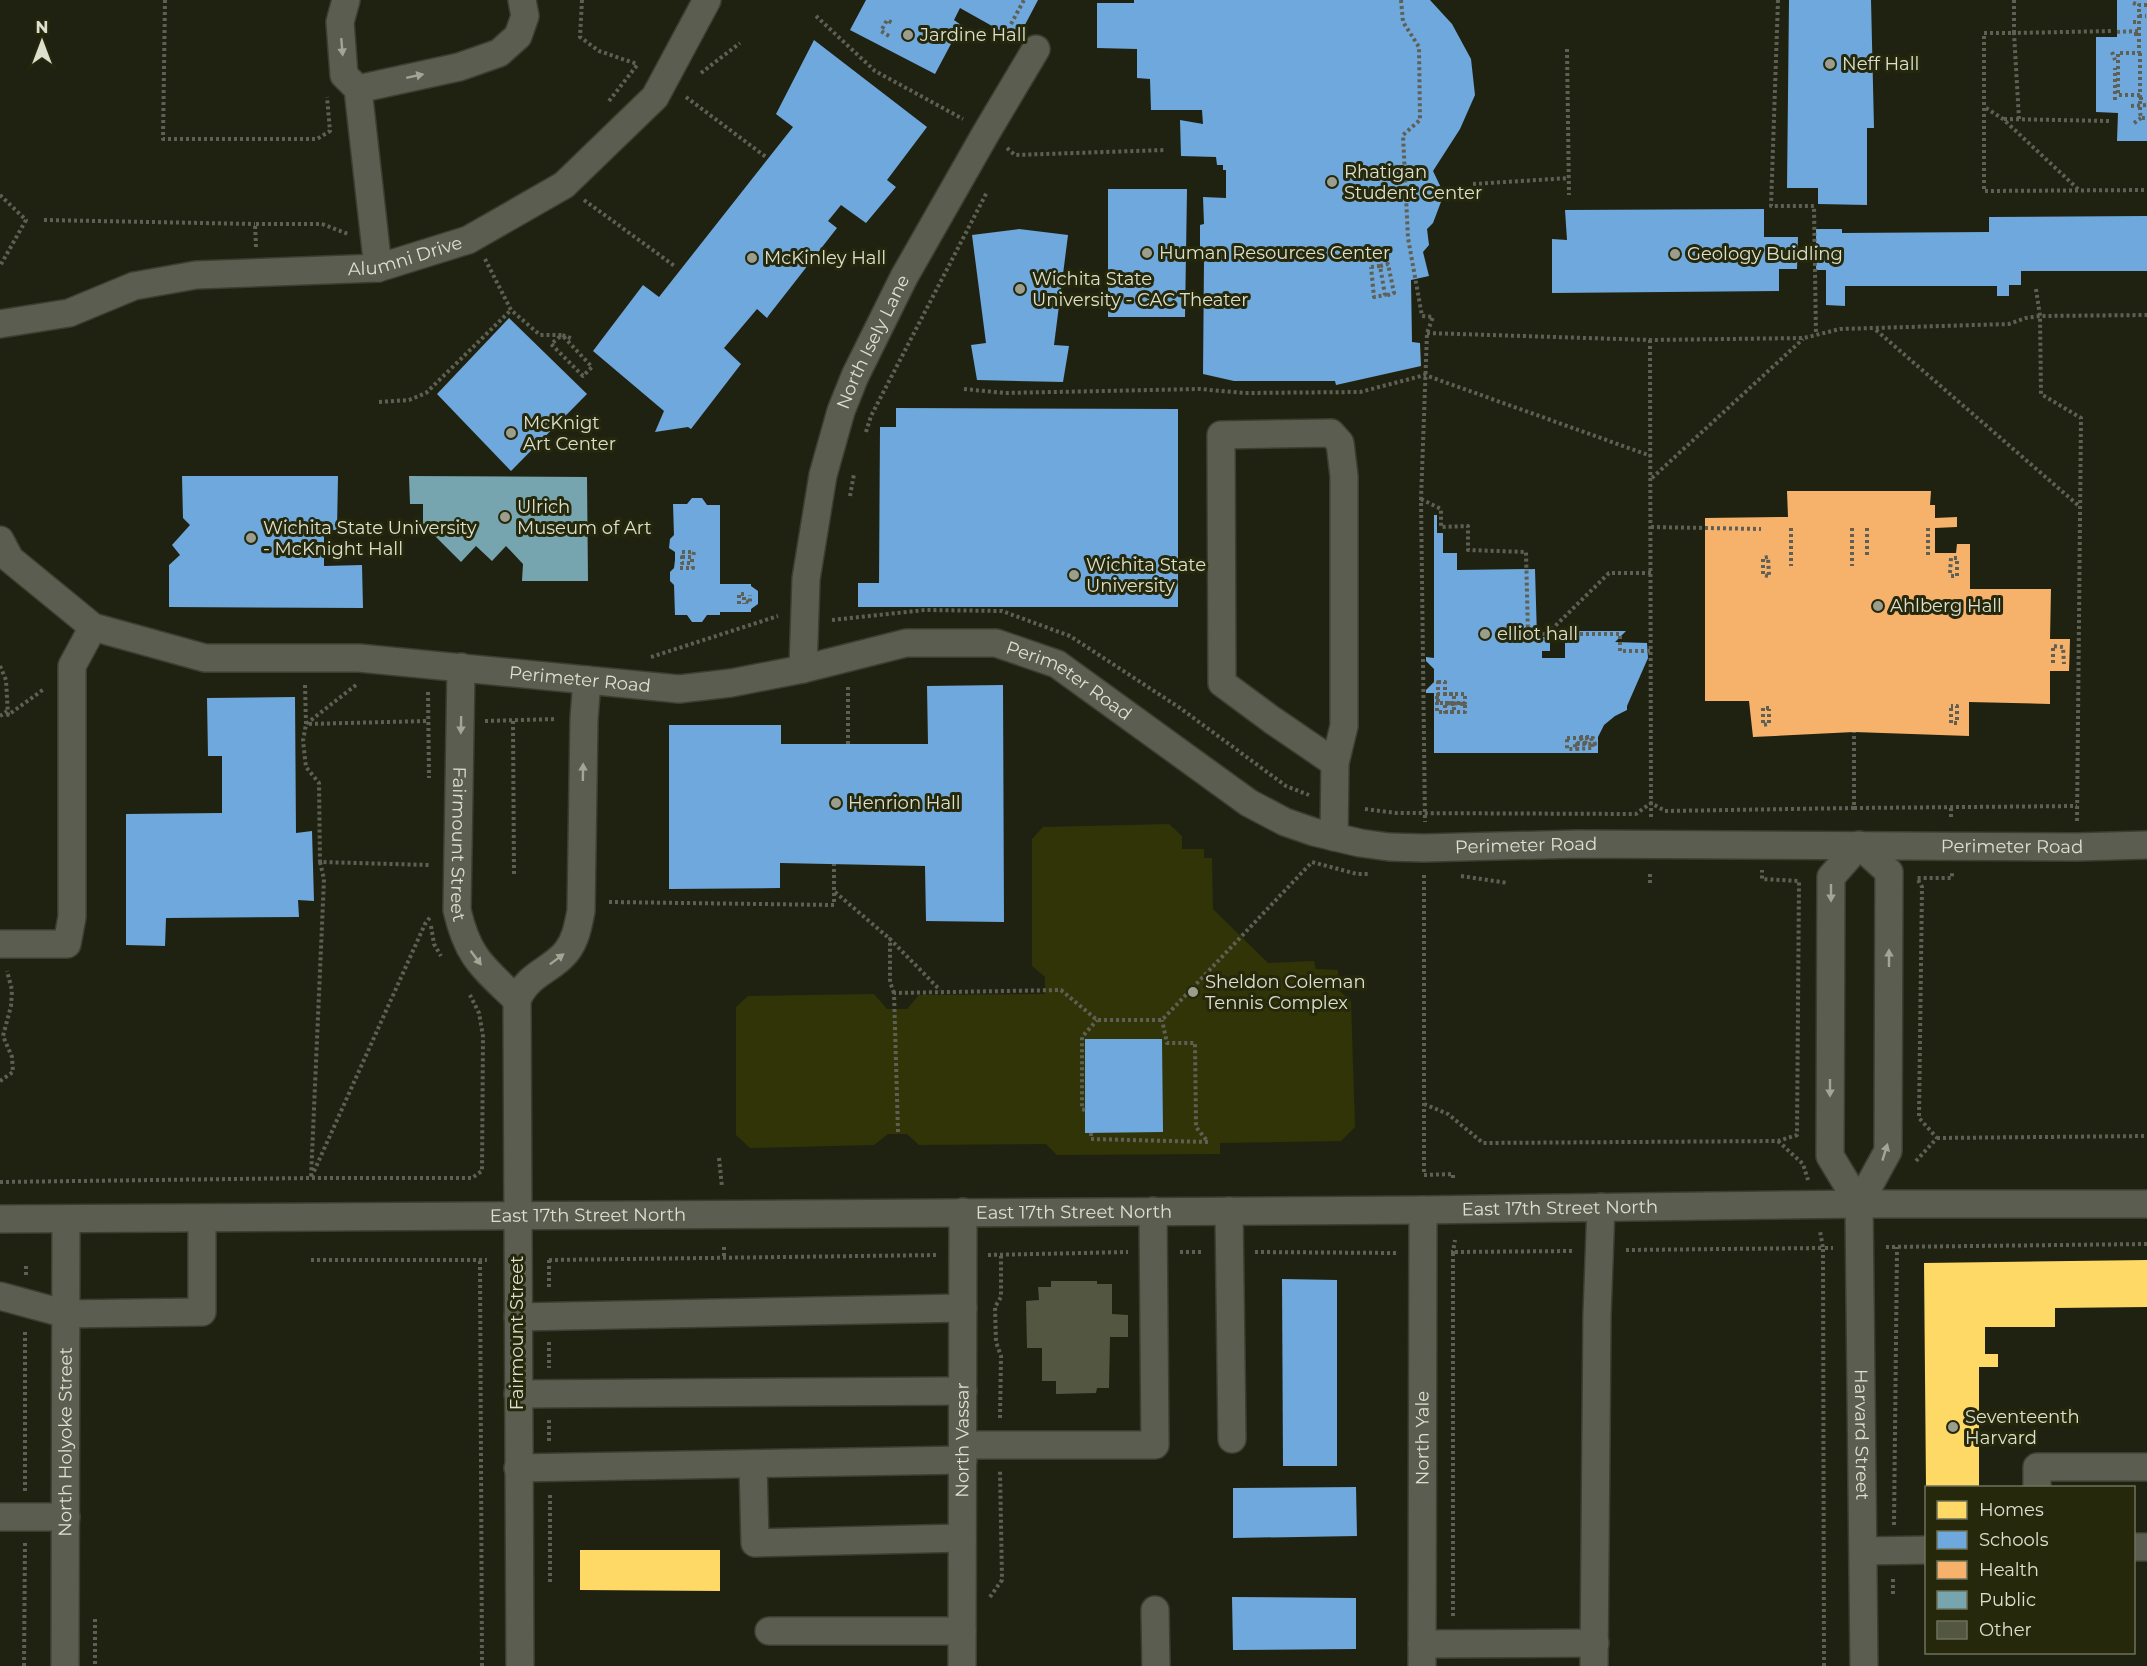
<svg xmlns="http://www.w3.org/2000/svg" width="2147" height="1666" font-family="Montserrat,sans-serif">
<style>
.green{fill:#303406}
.homes{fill:#ffd966}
.schools{fill:#6fa8dc}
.health{fill:#f6b26b}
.public{fill:#76a5af}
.building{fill:#535641}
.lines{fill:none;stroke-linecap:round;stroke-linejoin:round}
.minor-casing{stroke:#3c3e31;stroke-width:30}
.path{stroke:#5f6055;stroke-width:4;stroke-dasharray:3 3;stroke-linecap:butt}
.minor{stroke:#5c5d51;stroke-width:27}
.oneway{fill:#a3a596}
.poi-dot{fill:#9b9e8c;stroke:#25280b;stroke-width:2}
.labels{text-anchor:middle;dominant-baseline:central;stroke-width:6;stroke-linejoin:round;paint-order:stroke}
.poi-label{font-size:18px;fill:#dde0cf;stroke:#25280b;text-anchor:start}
.street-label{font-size:18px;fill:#dde0cf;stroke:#25280b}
</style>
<rect width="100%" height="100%" fill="#202211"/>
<polygon class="green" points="1169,824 1182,836 1182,849 1204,849 1204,858 1212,858 1213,909 1268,963 1314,961 1316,969 1338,970 1338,990 1351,1001 1355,1127 1341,1141 1220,1143 1220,1154 1057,1155 1046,1144 919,1145 907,1134 888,1134 874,1145 750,1148 736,1135 736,1007 748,996 874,994 887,1009 907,1009 919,995 1045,994 1045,977 1032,966 1032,839 1043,827"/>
<g class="homes">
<polygon points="2147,1260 2147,1307 2055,1308 2055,1327 1985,1327 1985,1354 1998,1354 1998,1367 1979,1367 1979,1488 1926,1488 1924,1263"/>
<polygon points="580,1550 720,1550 720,1591 580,1590"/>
</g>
<g class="schools">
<polygon points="866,0 1038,0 1017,40 960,8 954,20 961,25 935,74 850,30"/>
<polygon points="1134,0 1430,0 1452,24 1471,59 1475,95 1460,129 1433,171 1444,194 1433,223 1427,229 1429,245 1423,252 1429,276 1411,280 1412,342 1420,343 1421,366 1336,385 1335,381 1234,381 1203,374 1204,261 1200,261 1200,225 1204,224 1203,197 1226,198 1226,170 1223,170 1223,165 1217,165 1216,157 1181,156 1180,120 1203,124 1202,110 1151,110 1150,79 1137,78 1137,49 1097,48 1097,3 1134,3"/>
<polygon points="1789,0 1871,0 1874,128 1867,128 1867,205 1818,204 1818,188 1787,188"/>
<polygon points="2117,0 2147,0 2147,141 2117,141 2118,113 2096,112 2096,37 2117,37"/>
<polygon points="814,40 927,127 887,180 896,187 866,223 841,205 828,221 837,228 769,315 767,318 757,309 724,348 741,364 691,429 688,427 655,432 664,411 593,351 643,285 659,297 793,127 776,114"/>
<polygon points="1108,189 1187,189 1185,317 1108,317"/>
<polygon points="1764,209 1764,237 1798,237 1797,269 1779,269 1779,291 1552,293 1552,239 1567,240 1565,210"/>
<polygon points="2147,216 2147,271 2021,271 2021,285 2009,285 2009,296 1997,296 1997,286 1845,286 1845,306 1826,305 1826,270 1816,270 1816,229 1842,229 1842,233 1989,232 1989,217"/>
<polygon points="1019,229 1068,235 1054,345 1069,346 1063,382 977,380 971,345 986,343 972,235"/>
<polygon points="509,318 587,394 511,471 437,394"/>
<polygon points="896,408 1178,409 1178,607 858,607 858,583 879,583 880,427 896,427"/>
<polygon points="182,476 338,476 337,530 324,530 324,566 362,565 363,608 169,607 169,565 180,555 172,545 190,525 183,518"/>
<polygon points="692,498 702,498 707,505 720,505 720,584 751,584 751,586 758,591 758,604 751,609 751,612 720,612 720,615 707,615 702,622 692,622 687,615 675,615 674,585 670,581 670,572 674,568 675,560 675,552 669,548 670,539 674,535 673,504 687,504"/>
<polygon points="1434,515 1437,515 1437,533 1443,533 1443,553 1457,553 1457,570 1535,569 1537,637 1550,637 1550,651 1542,651 1542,658 1565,658 1565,631 1626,631 1615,642 1647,643 1648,658 1627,706 1627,710 1615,716 1604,725 1598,737 1598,753 1434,753 1434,693 1426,693 1426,690 1434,682 1434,669 1426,661 1426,657 1434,658"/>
<polygon points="1003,685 1004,922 926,921 925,866 780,863 780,888 669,889 669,725 781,725 781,744 928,744 927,686"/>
<polygon points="295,697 296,833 312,831 314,901 298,900 299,917 166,918 165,946 126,945 126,814 222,813 222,756 208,756 207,698"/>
<polygon points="1085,1039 1162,1039 1163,1132 1085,1133"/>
<polygon points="1282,1279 1337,1280 1337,1466 1283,1466"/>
<polygon points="1356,1487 1357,1536 1233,1538 1233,1488"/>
<polygon points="1232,1597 1356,1598 1356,1649 1233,1650"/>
</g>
<polygon class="health" points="1787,491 1931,491 1930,505 1935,505 1935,518 1957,517 1957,527 1935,528 1935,553 1956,553 1957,544 1970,544 1970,589 2051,589 2050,639 2070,639 2069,671 2050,671 2050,704 1969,702 1969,736 1854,732 1753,737 1749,701 1705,701 1705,518 1788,517"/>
<polygon class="public" points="409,476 587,477 588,581 522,581 523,564 506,546 492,561 476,546 461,562 432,533 423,531 423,504 410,504"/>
<polygon class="building" points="1051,1281 1097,1281 1097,1284 1112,1284 1112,1314 1128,1315 1128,1337 1110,1337 1109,1388 1097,1388 1096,1393 1056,1394 1056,1381 1042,1381 1042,1348 1027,1348 1026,1301 1039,1300 1038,1287 1051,1287"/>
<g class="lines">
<defs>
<g id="minor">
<polyline points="346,0 340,22 344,75 358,89 378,268"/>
<polyline points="358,89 459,67 499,53 518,36 525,16 522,0"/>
<path id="s1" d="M0,324L69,313L134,286L196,275L378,268L468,240L564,185L655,97L707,0"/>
<path id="s2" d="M0,540L10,559L93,627L205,658H359L679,689L731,683L803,669L906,643H996L1057,664L1249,803L1285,822L1314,832L1360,843L1389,847L1424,848L1578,844L2076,847L2147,845"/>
<path id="s3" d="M461,667L457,910C468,958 483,967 517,1000"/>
<path id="s4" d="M803,669L806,579L823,475L841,411L855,376L904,277L986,133L1036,49"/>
<polyline points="1334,837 1335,763 1272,720 1222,683 1221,435 1331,433 1340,443 1344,476 1344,726 1335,763"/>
<polyline points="0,944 67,944 72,917 72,666 93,627"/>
<path id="s5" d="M1859,1204L1830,1156L1831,877L1859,845L1889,872L1888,1151L1859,1204L1864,1666"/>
<polyline points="1229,1211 1232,1439"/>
<path id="s6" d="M0,1219L1423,1210L1859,1204H2147"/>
<polyline points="0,1296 66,1314 202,1312 202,1218"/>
<polyline points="518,1317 963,1308"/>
<polyline points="518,1394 963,1391"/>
<polyline points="963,1445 1155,1445 1153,1211"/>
<polyline points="753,1464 755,1543 962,1538"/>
<polyline points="518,1468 963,1460"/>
<polyline points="2037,1488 2037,1467 2147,1467"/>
<polyline points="0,1517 66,1517"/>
<polyline points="2134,1547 2147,1547"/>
<polyline points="1863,1551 1926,1550"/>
<polyline points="1155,1610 1156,1666"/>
<polyline points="769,1631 962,1631"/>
<polyline points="1422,1644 1595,1643"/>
<path id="s7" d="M65,1666L66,1219"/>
<path d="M520,1666L517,1000C528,973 553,970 567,951C576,939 578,926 581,911L584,719L587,680"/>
<path id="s8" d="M962,1666L963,1212"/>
<path id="s9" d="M1422,1666L1423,1210"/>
<polyline points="1594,1666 1597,1315 1601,1207"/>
</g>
</defs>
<use href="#minor" class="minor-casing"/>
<g class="path">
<polyline points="165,0 163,139 317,139 330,131 327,97"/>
<polyline points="582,0 580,37 599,51 637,64"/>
<polyline points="1401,0 1403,22 1419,47 1420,120 1403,135 1408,238 1422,316 1433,317 1427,333 1421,499 1425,822"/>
<polyline points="1778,0 1771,206 1814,206 1816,335"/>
<polyline points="2014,0 2014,33 1984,33 1984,191 2147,190"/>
<polyline points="2133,3 2139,5"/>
<polyline points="816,16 875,71 963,119"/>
<polyline points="2139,16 2146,16"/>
<polyline points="2133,22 2139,22"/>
<polyline points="1011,24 1024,0"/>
<polyline points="2117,32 2139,31"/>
<polyline points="2134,34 2140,34"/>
<polyline points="889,36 881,31 887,20 894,24"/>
<polyline points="1567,49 1569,195"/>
<polyline points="2112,52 2115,60"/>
<polyline points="2140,53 2140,112 2141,118 2147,118"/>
<polyline points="701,73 740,43"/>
<polyline points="686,97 766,157"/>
<polyline points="2115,100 2115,68"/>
<polyline points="2141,100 2141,95 2118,95 2118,53 2139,53 2139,5 2147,5"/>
<polyline points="609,101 638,64"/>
<polyline points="2131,106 2147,105"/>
<polyline points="1986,108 2003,119 2079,190"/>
<polyline points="2004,119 2109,121"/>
<polyline points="2019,119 2014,33 2113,31"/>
<polyline points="2134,123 2141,118"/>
<polyline points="1007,148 1015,155 1165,150"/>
<polyline points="1473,184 1569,178"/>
<polyline points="0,195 26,220 0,266"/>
<polyline points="584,200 676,267"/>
<polyline points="44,220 255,224"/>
<polyline points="256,247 255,224 322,224 348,234"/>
<polyline points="485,259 511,310 540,335 562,335 592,367 583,376 551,344 562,335 573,339"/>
<polyline points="1380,266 1388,264 1394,293 1385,296 1385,294"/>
<polyline points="1371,267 1380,266 1385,295 1374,297 1371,267"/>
<polyline points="2036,289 2040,316 2041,394 2081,418 2077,821"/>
<polyline points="1876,330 2079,506"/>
<polyline points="1427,333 1650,340 1804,338 1840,329 2009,324 2026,318 2040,316 2147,315"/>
<polyline points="1650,340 1651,819"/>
<polyline points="964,389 1005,393 1200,389 1244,393 1360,392 1425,375 1651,456"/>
<polyline points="379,402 409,400 426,393 511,310"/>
<polyline points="866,432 871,416 885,389 987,192"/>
<polyline points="1652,478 1803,339"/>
<polyline points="850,496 854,474"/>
<polyline points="1421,499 1441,509 1441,527 1468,526 1468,550 1526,552 1528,634 1547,634"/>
<polyline points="1651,527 1761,529"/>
<polyline points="1791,528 1791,566"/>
<polyline points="1852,528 1852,566"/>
<polyline points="1867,528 1867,557"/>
<polyline points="1928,528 1928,557"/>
<polyline points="682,552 694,552 693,557"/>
<rect x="682" y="557" width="10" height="6"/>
<polyline points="680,568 693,568 692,563"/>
<polyline points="1950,573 1951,558 1957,558 1957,576 1951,576"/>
<polyline points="1768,576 1763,575 1763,558 1768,557 1769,575"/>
<polyline points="746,601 750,603 750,595"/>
<polyline points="739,604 739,594 744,594 744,604"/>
<polyline points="832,620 925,610 1002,611 1070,636 1180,708 1286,786 1309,795"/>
<polyline points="1650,651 1620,651 1620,634 1547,634 1609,573 1651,573"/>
<polyline points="651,657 778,616"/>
<polyline points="2053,663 2053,646 2063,647 2064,664"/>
<polyline points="0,666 6,680 8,715 44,689"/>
<polygon points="1438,682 1445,682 1445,694 1454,694 1454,703 1438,703"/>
<polyline points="305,685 306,724 428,721"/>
<polyline points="356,685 306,724 303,741 306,767 319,783 320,862 430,865"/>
<polyline points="428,692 429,778"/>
<polygon points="1437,694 1465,694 1465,703 1445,703 1465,704 1465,712 1437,712"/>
<rect x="1445" y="704" width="9" height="8"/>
<polyline points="1769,708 1763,708 1763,725 1769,724 1769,709"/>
<polyline points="1951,708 1951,723 1957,723 1957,706 1951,706"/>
<polyline points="0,716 7,711"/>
<polyline points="485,721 556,719"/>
<polyline points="513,721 514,876"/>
<polygon points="1580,737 1591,737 1593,748 1575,749 1575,743 1588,743 1583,742"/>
<polygon points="1567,738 1593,738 1595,744 1577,744 1577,749 1567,749"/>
<polyline points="848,744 848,685"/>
<polyline points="1854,808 2077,806"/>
<polyline points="1951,808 1951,819"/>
<polyline points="1365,809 1396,813 1636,814 1651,803 1665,811 1854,808 1854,732"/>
<polyline points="320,862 324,879 311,1178 425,924 431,916"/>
<polyline points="1424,875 1424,1175 1453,1174 1453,1178"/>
<polyline points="1461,876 1508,883"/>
<polyline points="1650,883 1650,871"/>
<polyline points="835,892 890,939"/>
<polyline points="609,902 834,905 834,864"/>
<polyline points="431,926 434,944 441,956"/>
<polyline points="894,993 890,982 890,939 940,990"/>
<polyline points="0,1081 13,1072 12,1057 3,1036 11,1006 12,990 7,971"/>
<polyline points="1424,1104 1448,1114 1483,1143 1778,1141 1797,1135 1799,881 1762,879 1762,870"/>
<polyline points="1085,1110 1082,1109 1082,1037 1097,1020"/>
<polyline points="898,1132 894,993 1061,990 1097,1020 1162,1020 1312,862 1357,874 1370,874"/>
<polyline points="1091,1133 1091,1139 1208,1142 1196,1127 1195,1043 1167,1043 1162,1020"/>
<polyline points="1937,1138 2147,1136"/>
<polyline points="1778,1141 1803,1164 1808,1180"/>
<polyline points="719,1158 722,1187"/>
<polyline points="1916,1161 1937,1138 1919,1118 1922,887 1917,878 1952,878 1952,871"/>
<polyline points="0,1182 311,1178 472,1178 482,1171 483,1036 479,1013 470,995"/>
<polyline points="724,1247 724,1258"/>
<polyline points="1886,1247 2147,1244"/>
<polyline points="1626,1250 1823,1248 1820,1231"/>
<polyline points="1180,1252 1203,1252"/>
<polyline points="1255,1252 1398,1253"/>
<polyline points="1451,1252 1453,1252 1455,1240"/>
<polyline points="988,1255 1128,1252"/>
<polyline points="311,1260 487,1260"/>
<polyline points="549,1260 549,1290"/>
<polyline points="549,1260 938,1255"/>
<polyline points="480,1261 482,1666"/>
<polyline points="26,1275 26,1264"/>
<polyline points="549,1342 549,1368"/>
<polyline points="1000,1418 1001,1356 996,1342 995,1307 1001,1297 1001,1256"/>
<polyline points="549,1420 549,1443"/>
<polyline points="25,1491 25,1330"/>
<polyline points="550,1495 550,1584"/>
<polyline points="1894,1525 1897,1247"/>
<polyline points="1893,1594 1893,1578"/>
<polyline points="990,1597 1002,1580 1000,1470"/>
<polyline points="1453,1616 1453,1252 1574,1251"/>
<polyline points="95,1619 95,1666"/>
<polyline points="24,1666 25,1543"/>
<polyline points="1824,1666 1823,1248 1833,1248"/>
</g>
<use href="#minor" class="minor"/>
</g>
<defs><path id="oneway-solid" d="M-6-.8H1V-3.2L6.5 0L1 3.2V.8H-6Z" transform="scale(1.5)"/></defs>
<g class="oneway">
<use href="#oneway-solid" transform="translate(342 47) rotate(85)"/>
<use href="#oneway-solid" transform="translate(415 76) rotate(-12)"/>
<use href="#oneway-solid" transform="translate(461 725) rotate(91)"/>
<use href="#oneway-solid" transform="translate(583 772) rotate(-89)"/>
<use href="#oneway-solid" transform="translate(1831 893) rotate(90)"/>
<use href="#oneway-solid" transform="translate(476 958) rotate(53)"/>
<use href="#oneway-solid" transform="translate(1889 958) rotate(-90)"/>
<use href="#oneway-solid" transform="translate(557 959) rotate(-37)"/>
<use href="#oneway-solid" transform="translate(1830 1088) rotate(90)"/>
<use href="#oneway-solid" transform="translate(1885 1152) rotate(-73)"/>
</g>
<g class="poi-dot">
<circle cx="908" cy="35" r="6"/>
<circle cx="1830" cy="64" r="6"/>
<circle cx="1332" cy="182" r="6"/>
<circle cx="1147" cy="253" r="6"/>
<circle cx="1675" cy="254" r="6"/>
<circle cx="752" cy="258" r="6"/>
<circle cx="1020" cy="289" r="6"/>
<circle cx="511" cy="433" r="6"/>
<circle cx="505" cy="517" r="6"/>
<circle cx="251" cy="538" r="6"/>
<circle cx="1074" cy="575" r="6"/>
<circle cx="1878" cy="606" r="6"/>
<circle cx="1485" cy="634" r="6"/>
<circle cx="836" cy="803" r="6"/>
<circle cx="1193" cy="992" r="6"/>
<circle cx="1953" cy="1427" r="6"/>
</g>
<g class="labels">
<g class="poi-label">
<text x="920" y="35">Jardine Hall</text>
<text x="1842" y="64">Neff Hall</text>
<text x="1344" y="172">Rhatigan<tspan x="1344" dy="21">Student Center</tspan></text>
<text x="1159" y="253">Human Resources Center</text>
<text x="1687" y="254">Geology Buidling</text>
<text x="764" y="258">McKinley Hall</text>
<text x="1032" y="279">Wichita State<tspan x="1032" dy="21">University - CAC Theater</tspan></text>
<text x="523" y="423">McKnigt<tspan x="523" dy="21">Art Center</tspan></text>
<text x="517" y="507">Ulrich<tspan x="517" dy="21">Museum of Art</tspan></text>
<text x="263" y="528">Wichita State University<tspan x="263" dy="21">- McKnight Hall</tspan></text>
<text x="1086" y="565">Wichita State<tspan x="1086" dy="21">University</tspan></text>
<text x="1890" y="606">Ahlberg Hall</text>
<text x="1497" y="634">elliot hall</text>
<text x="848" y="803">Henrion Hall</text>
<text x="1205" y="982">Sheldon Coleman<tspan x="1205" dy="21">Tennis Complex</tspan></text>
<text x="1965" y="1417">Seventeenth<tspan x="1965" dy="21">Harvard</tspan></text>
</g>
<g class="street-label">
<text stroke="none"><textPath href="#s1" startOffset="414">Alumni Drive</textPath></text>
<text stroke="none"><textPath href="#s4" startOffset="338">North Isely Lane</textPath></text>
<text stroke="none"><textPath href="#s2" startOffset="621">Perimeter Road</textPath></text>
<text stroke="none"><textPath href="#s2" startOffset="1125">Perimeter Road</textPath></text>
<text stroke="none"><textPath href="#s3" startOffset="177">Fairmount Street</textPath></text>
<text stroke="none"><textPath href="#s2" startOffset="1629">Perimeter Road</textPath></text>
<text stroke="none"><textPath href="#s2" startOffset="2115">Perimeter Road</textPath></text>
<text stroke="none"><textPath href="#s6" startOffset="1560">East 17th Street North</textPath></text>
<text stroke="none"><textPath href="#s6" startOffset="1074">East 17th Street North</textPath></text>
<text stroke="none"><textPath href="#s6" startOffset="588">East 17th Street North</textPath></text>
<text transform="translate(517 1333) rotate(-90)">Fairmount Street</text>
<text stroke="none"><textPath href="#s5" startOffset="988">Harvard Street</textPath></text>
<text stroke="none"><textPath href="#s9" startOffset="228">North Yale</textPath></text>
<text stroke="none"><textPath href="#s8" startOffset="226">North Vassar</textPath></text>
<text stroke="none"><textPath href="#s7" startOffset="224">North Holyoke Street</textPath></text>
</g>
</g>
<rect x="1925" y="1486" width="210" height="168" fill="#25280b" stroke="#6f7259" stroke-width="1.5"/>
<rect x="1937" y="1501" width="30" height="18" fill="#ffd966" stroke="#6f7259" stroke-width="1.5"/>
<text x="1979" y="1516" font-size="18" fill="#dde0cf">Homes</text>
<rect x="1937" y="1531" width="30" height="18" fill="#6fa8dc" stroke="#6f7259" stroke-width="1.5"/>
<text x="1979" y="1546" font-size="18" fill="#dde0cf">Schools</text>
<rect x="1937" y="1561" width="30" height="18" fill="#f6b26b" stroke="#6f7259" stroke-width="1.5"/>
<text x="1979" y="1576" font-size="18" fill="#dde0cf">Health</text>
<rect x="1937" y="1591" width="30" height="18" fill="#76a5af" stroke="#6f7259" stroke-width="1.5"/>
<text x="1979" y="1606" font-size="18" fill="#dde0cf">Public</text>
<rect x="1937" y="1621" width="30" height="18" fill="#535641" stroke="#6f7259" stroke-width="1.5"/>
<text x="1979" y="1636" font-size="18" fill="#dde0cf">Other</text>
<g transform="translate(42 42)" stroke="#25280b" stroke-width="4.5" paint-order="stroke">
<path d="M0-4.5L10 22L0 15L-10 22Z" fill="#dde0cf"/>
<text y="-9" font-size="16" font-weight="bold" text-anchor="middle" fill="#dde0cf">N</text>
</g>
</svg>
